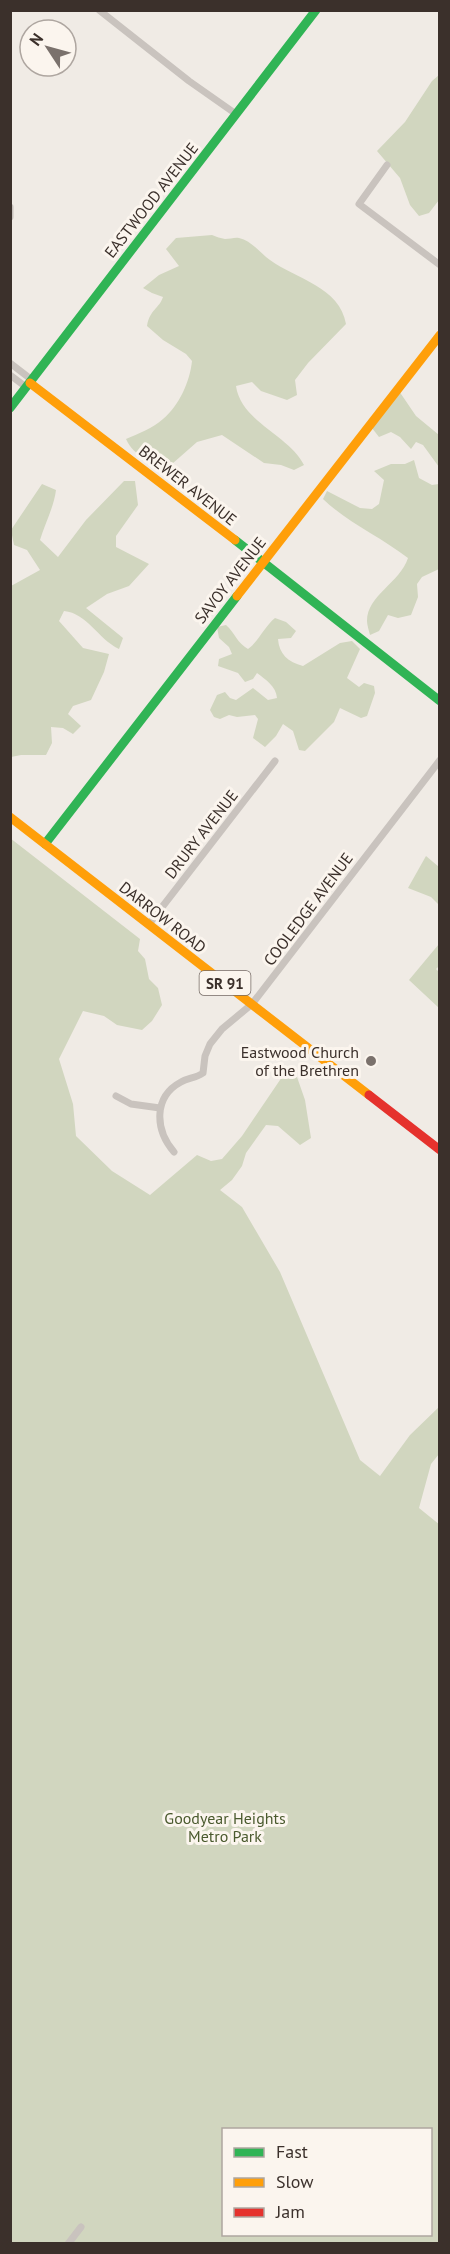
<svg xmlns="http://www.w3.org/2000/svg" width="450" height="2254" font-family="'PT Sans',sans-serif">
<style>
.green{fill:#d1d6bf;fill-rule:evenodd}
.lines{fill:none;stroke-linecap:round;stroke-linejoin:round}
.street{stroke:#c9c3be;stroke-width:7}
.fast{stroke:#30b455;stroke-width:9}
.slow{stroke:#ff9f0a;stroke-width:9}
.jam{stroke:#e5322d;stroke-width:9}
.poi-dot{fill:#7a716c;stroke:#fbf5ee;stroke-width:2}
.labels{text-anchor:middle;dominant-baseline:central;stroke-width:6;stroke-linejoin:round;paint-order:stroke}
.shield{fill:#fbf5ee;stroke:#756b66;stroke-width:1.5}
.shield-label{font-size:15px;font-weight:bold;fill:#3b302b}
.street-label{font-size:16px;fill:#3b302b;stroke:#fbf5ee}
.poi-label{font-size:16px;fill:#3b302b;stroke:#fbf5ee;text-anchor:end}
.park-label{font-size:16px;fill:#4a5a2e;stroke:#fbf5ee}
</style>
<rect width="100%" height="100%" fill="#f0ebe5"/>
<g class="green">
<polygon points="439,75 439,200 429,213 419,216 410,205 400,178 377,151 405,122 432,81"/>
<path d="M212,235C216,237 221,238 225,239C230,239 235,237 239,238C252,241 260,253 270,260C296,279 340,287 346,324L308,363L295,380L297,395L287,400L261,391L252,382L236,386C241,422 289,435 304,465L294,470L281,465L264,463L222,435L197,442L172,464C153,464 134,457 126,439C138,434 153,428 163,419C179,406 190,381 192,361L186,354L163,340L147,326C150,309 159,309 163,297L152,293L143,288L159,275L179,266L166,249L176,238Z"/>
<polygon points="399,391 416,416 439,435 439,467 423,445 416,442 411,449 400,437 391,432 379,437 372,428"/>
<path d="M414,460L419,478L432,485L439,484V569L422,577L417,584L418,597L411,615L398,618L388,615L379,631L370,635C369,631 367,625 367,621C367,595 400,583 408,558C381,537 348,523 323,499L327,491L360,508L372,509L379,504L384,480L374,471L391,464H405Z"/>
<path d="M124,481H135L138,505L116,536V547L149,564L129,586L107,594L86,608L123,638L119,649C98,639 87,613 64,611L59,621L83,648L109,654L104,672L91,700L73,706L68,714L81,726L73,734L63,728L51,727L52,743L46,755H21L11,757V586L40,570L27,550L14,545L11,530L42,484L56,490C54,507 45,523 40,540L58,557L86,520Z"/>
<path d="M275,618L286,622L296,631L291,638L278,639C279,654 288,662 303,666L340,643L352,641L360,649L347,678L359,687L364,683L374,686L375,693L367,716L361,718L340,708L334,722L305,751L299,750L293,731L283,724L276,736L265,747L253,738L258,719L255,715L237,717L229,715L220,719L214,717L210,710L217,695L225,692L230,698L236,700L253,688L268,700L277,698C276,686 266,680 257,673L253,679L245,682L238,673L218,666L219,659L232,654L229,647L219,638L217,627L226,625C235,633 237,643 248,649C259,641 264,627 275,618Z"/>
<path d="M10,838L140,939L138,951L145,959L149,979L158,988L162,1005L152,1021L142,1030L117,1025L104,1016L83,1011L59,1059L73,1104L76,1136L112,1171L150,1195L197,1155L211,1161L222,1159L242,1136L282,1077H297L305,1100L311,1138L300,1145L278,1126L266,1125L246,1153L242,1166L232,1180L220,1190L242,1207L280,1272L360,1460L380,1476L410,1435L439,1407V1454L431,1464L419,1508L440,1525L439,2243H11ZM224,2130H430V2234H224Z"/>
<polygon points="426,856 439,867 439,905 431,897 408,888"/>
<polygon points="439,944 439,966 436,969 439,972 439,1008 409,980"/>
</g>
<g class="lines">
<g class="street">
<polyline points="99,10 189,81 236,114"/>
<polyline points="387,165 359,204 440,265"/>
<polyline points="10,207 10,217"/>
<polyline points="10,363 32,380"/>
<polyline points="10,375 26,387"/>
<polyline points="149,924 275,761"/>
<polyline points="116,1096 131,1104 160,1108"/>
<path d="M174,1152C155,1130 153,1097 181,1082C188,1078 196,1078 203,1073L205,1056L210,1044L222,1029L252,1004L440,760"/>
<polyline points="68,2244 81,2227"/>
</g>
<g class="fast">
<polyline points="10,408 316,10"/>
<polyline points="235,540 440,701"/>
<polyline points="45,844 237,596"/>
</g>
<g class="slow">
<polyline points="30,383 235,540"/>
<polyline points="237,596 440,335"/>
<polyline points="10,817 369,1095"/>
</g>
<polyline class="jam" points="369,1095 440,1150"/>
</g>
<circle class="poi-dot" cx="371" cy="1061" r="6"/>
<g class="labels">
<rect class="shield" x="199.5" y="971" width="51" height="24" rx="4.5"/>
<g class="shield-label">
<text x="225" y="983">SR 91</text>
</g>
<g class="street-label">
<text transform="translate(151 200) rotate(-52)">EASTWOOD AVENUE</text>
<text transform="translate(188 485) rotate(38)">BREWER AVENUE</text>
<text transform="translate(230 580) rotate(-52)">SAVOY AVENUE</text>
<text transform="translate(201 834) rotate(-52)">DRURY AVENUE</text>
<text transform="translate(308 909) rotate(-53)">COOLEDGE AVENUE</text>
<text transform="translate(163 917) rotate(38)">DARROW ROAD</text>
</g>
<g class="poi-label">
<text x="359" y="1052">Eastwood Church<tspan x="359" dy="18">of the Brethren</tspan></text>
</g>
<g class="park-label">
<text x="225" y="1818">Goodyear Heights<tspan x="225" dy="18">Metro Park</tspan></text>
</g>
</g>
<rect width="450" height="2254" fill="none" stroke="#3b302b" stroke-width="24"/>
<rect x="222" y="2128" width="210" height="108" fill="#fbf5ee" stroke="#aea6a0" stroke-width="1.5"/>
<rect x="234" y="2148" width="30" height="9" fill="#30b455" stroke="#aea6a0" stroke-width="1.5"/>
<text x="276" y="2158" font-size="18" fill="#3b302b">Fast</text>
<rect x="234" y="2178" width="30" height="9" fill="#ff9f0a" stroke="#aea6a0" stroke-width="1.5"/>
<text x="276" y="2188" font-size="18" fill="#3b302b">Slow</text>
<rect x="234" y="2208" width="30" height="9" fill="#e5322d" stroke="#aea6a0" stroke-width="1.5"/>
<text x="276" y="2218" font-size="18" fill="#3b302b">Jam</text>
<g transform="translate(48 48) rotate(306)"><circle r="28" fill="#fbf5ee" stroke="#aea6a0" stroke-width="1.5"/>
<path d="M0-4.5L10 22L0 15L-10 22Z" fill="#7a716c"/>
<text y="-9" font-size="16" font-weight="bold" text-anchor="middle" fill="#3b302b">N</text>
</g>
</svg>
